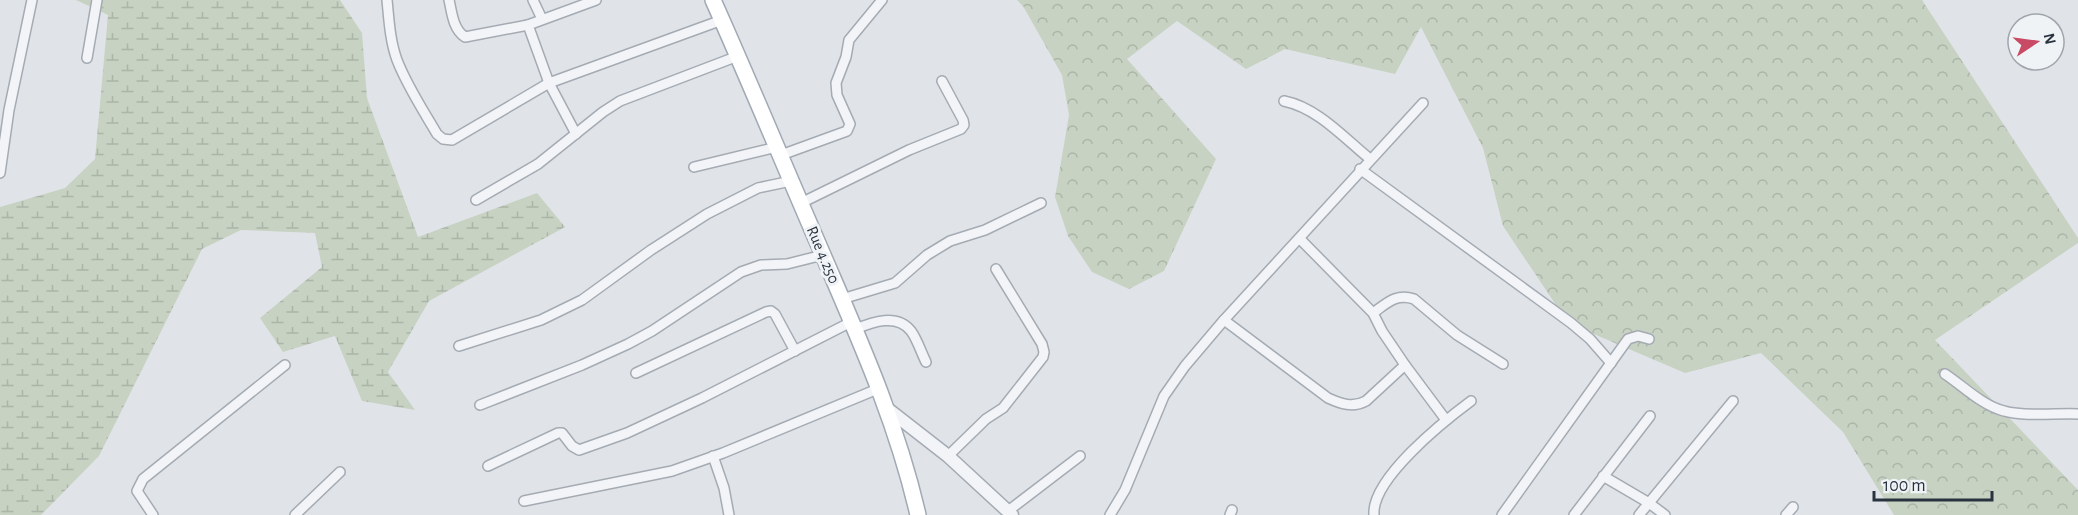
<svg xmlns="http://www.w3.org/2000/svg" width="2078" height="515" font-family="'Alegreya Sans',sans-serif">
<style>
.forest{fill:url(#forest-crowns)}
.wetland{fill:url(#wetland-marsh)}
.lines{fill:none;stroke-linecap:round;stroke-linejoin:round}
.minor-casing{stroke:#a5abb3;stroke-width:12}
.tertiary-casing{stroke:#a5abb3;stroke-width:15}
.primary-casing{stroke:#a0a9b4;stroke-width:18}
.minor{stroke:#f3f4f7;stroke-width:9}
.tertiary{stroke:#f3f4f7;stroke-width:12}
.primary{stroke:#fff;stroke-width:15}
.labels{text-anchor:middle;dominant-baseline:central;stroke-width:6;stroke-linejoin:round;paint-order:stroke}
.street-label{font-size:16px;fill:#29333f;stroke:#f0f3f6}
</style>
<defs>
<pattern id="forest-crowns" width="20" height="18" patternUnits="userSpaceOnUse" patternTransform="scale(1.5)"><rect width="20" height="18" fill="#c7d2c2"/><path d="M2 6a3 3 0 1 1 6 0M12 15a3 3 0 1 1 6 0" fill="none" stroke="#abb5a8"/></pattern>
<pattern id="wetland-marsh" width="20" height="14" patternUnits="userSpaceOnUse" patternTransform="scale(1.5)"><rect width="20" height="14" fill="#c7d2c2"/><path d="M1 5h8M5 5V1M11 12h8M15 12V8" fill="none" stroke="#abb5a8"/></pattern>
</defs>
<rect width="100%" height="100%" fill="#e0e4e9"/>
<polygon class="forest" points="1017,0 1922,0 2078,238 2078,243 1935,340 2078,490 2078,515 1894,515 1843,432 1761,353 1685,373 1568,323 1503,226 1483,148 1421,27 1395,74 1285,49 1246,69 1177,21 1127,59 1216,159 1164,271 1129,289 1092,272 1068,236 1055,197 1069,115 1062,75 1023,6"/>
<polygon class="wetland" points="76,0 340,0 362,33 367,98 418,237 537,193 565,227 429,301 388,372 415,410 362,401 335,336 283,352 260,318 322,267 315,233 241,230 202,249 99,456 41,515 0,515 0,207 65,188 95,159 108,15"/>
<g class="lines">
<defs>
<g id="minor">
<path d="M387,0C389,20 390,41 397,60C407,86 423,110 437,134L443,139L452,140L549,83L722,20"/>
<path d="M449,0C452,13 453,29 465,37L528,25L596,0"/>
<polyline points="533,0 542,19"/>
<polyline points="528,25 549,83 576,134"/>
<polyline points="87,58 97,0"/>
<path d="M1284,101C1318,108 1344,138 1370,159"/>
<polyline points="781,155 847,131 850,124 837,95 836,83 846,57 849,40 882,0"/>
<polyline points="694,167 777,147"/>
<polyline points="1360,169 1571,323 1590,339 1611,363"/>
<polyline points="0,173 9,110 32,0"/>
<polyline points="476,200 538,164 603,112 620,101 738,56"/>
<polyline points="801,203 909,150 961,129 964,125 963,120 942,81"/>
<polyline points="1300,239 1373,313 1382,331 1405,365 1446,420"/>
<polyline points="842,299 895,283 927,255 950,241 985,230 1041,203"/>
<path d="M1373,313C1387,303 1396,293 1414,299L1457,335L1503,364"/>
<path d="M1224,320L1328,398C1341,404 1353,408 1366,401L1405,365"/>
<path d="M856,329C872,322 897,313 911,331C917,339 921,352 926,362"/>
<polyline points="459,346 541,320 582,300 651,250 707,214 758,188 791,181"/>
<polyline points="636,373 766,312 771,311 775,314 795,351"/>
<path d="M1945,374C1963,386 1983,406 2004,411C2025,417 2056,413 2078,414"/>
<polyline points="480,405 582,365 628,344 652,331 741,272 761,265 787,264 823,255"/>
<polyline points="713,456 724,488 729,515"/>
<polyline points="948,456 986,419 1003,408 1043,357 1044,352 1042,344 996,269"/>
<polyline points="488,466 558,433 562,433 572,446 579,450 627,433 702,398 853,321"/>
<polyline points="1603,476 1649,503 1665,515"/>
<polyline points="524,501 672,471 723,453 880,388"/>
<polyline points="1008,511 1080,456"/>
<polyline points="153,515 137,491 143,479 285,365"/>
<polyline points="295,515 340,472"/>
<polyline points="1110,515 1125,490 1164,396 1185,366 1224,320 1423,103"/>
<polyline points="1230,515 1232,510"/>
<path d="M1374,515C1371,479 1444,421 1471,401"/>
<polyline points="1502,515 1628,339 1638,336 1649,339"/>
<polyline points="1574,515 1650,416"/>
<polyline points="1639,515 1733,401"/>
<polyline points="1786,515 1793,507"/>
</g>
<polyline id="tertiary" points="889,410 948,456 1012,515"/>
<path id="primary" d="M713,0C751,85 786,170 823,255C860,341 897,423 918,515"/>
</defs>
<use href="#minor" class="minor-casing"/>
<use href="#tertiary" class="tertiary-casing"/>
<use href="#primary" class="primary-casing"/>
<use href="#minor" class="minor"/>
<use href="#tertiary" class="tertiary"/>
<use href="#primary" class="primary"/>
</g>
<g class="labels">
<g class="street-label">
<text transform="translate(823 255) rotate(67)">Rue 4.250</text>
</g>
</g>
<g transform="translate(2036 42) rotate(77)"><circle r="28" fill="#f0f3f6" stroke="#a0a6ad" stroke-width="1.5"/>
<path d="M0-4.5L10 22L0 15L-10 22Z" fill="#c94a65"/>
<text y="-9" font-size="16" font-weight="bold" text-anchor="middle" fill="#29333f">N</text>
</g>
<path d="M1874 491v9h118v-9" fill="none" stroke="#29333f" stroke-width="3"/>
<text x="1883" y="491" font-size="18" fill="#29333f" stroke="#f0f3f6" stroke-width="4.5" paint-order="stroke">100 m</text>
</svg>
